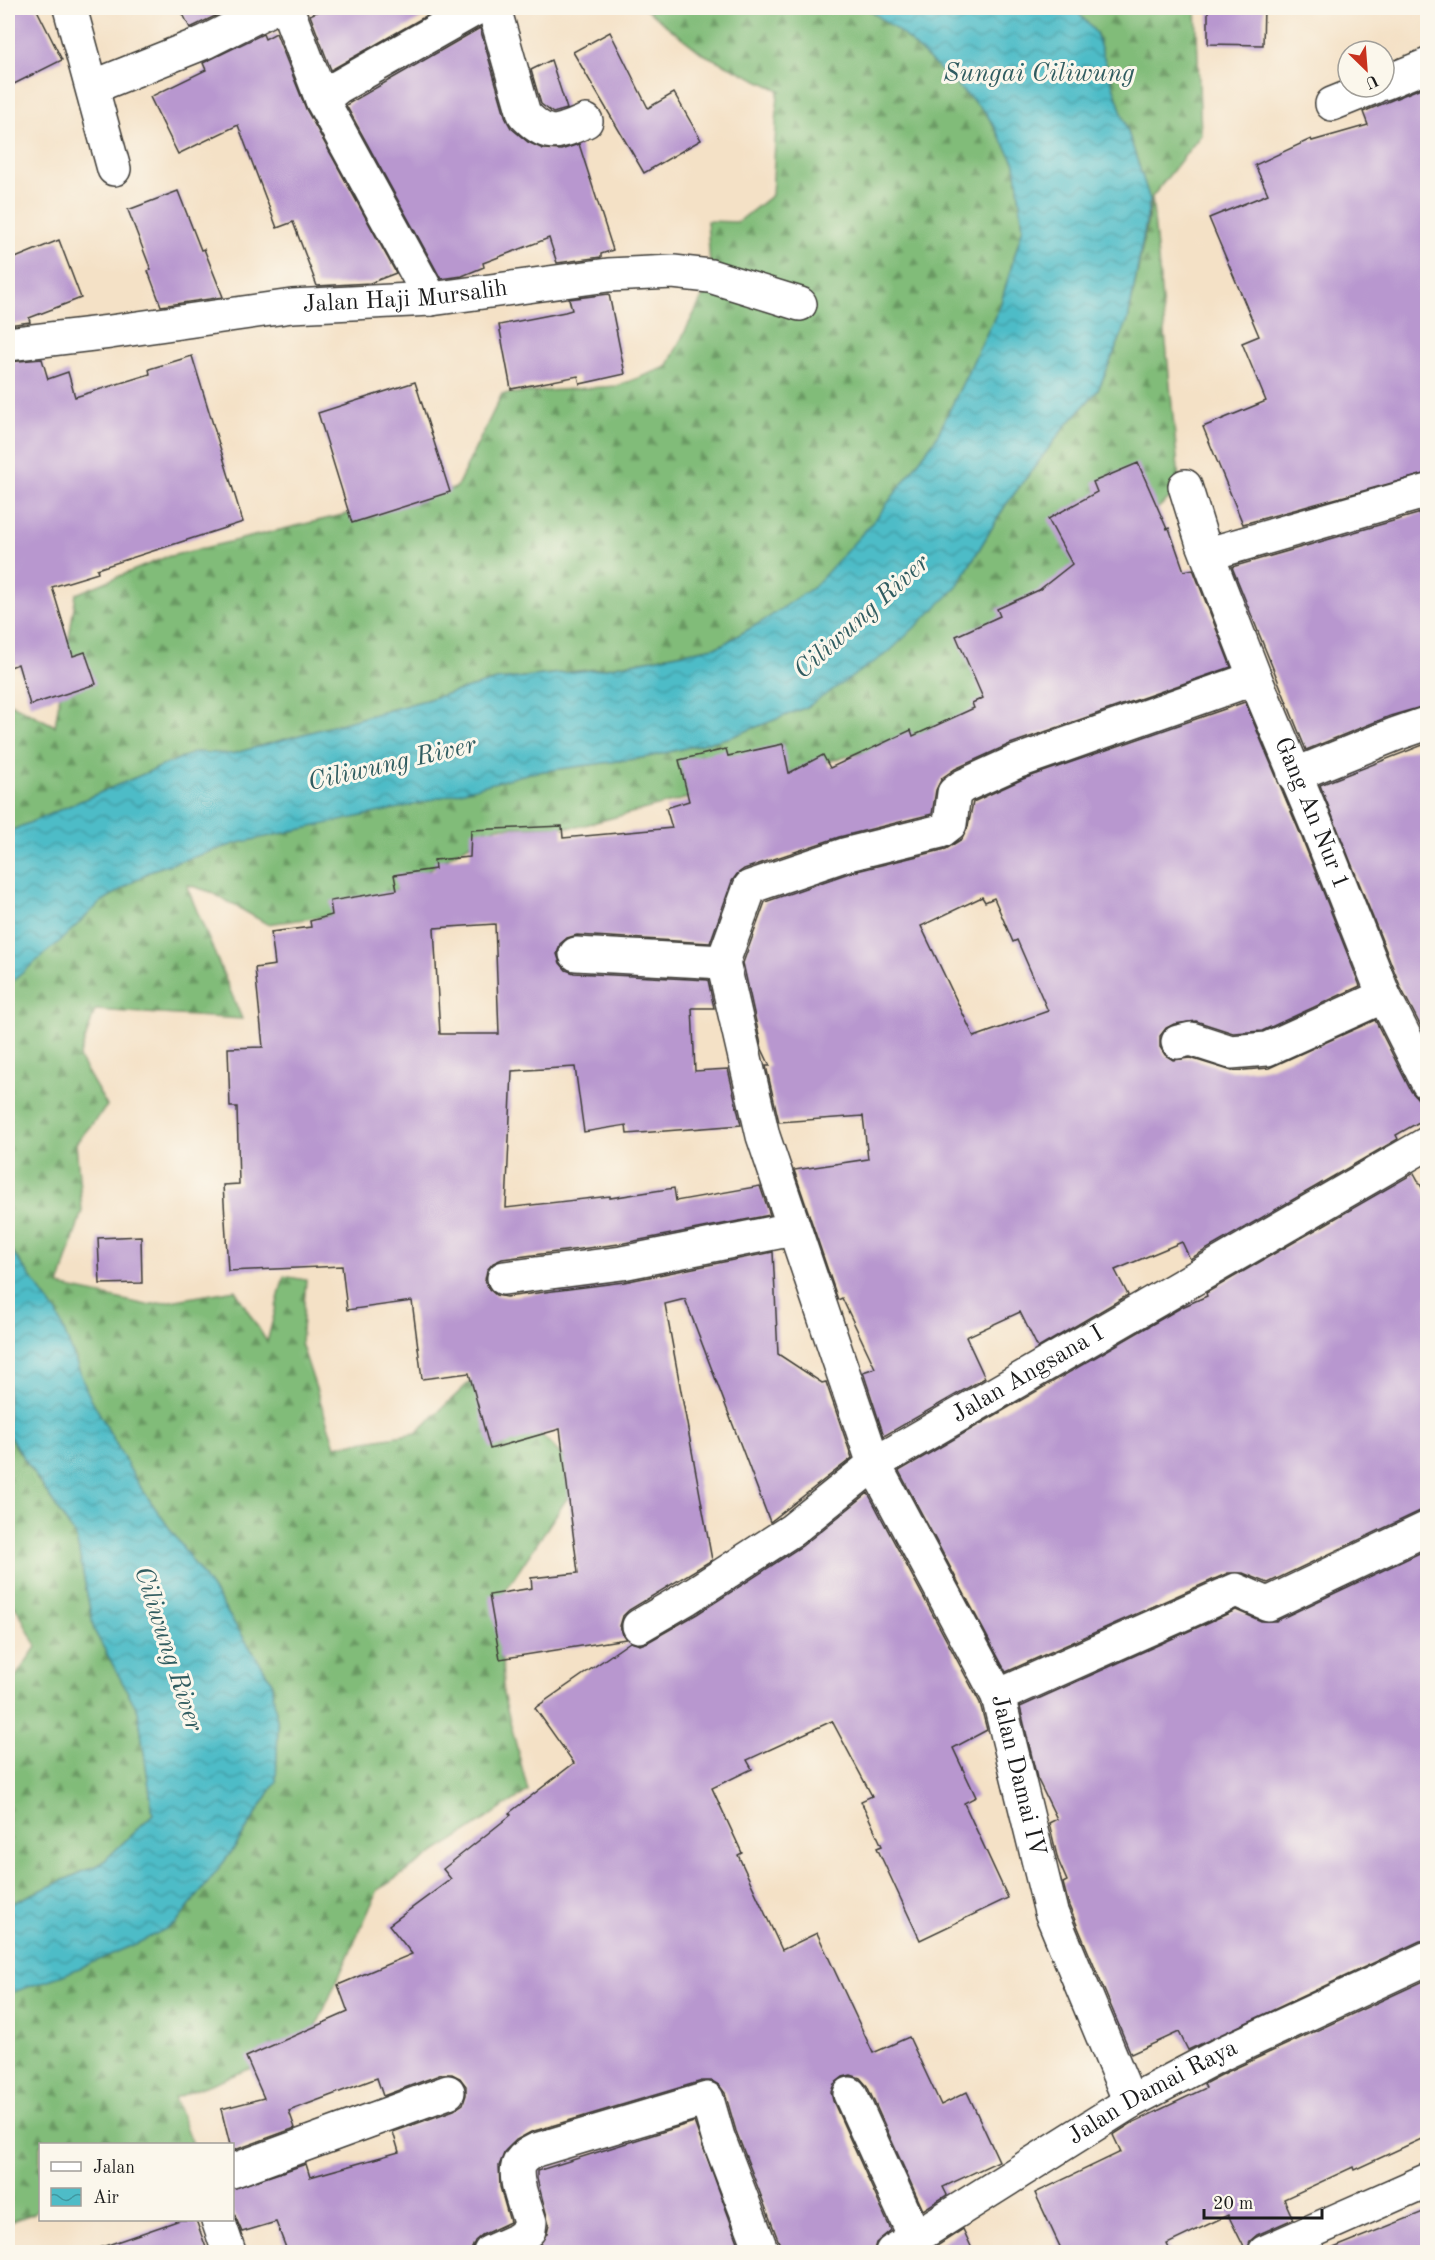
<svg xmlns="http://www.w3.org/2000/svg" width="1435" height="2260" font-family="'Old Standard TT',serif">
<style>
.forest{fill:url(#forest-firs);stroke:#4e6c4a;stroke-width:1.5}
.water{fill:url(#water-waves);stroke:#356c72;stroke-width:1.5}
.building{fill:#b897cf;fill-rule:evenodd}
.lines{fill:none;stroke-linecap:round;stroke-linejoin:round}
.minor-casing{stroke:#3c3a36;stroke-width:36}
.minor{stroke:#fff;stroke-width:33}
.labels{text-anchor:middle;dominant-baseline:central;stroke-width:6;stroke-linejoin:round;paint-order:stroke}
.street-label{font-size:24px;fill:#1c1c1c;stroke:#fbf7ec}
.water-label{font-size:26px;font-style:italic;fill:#305c60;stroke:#fbf7ec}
</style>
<defs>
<pattern id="forest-firs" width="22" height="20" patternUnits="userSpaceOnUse" patternTransform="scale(1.5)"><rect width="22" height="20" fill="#81bc79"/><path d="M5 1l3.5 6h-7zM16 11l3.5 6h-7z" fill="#699862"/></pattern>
<pattern id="water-waves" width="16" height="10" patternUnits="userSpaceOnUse" patternTransform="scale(1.5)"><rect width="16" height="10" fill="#4ebcc7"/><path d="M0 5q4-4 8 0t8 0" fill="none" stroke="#4098a1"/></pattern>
</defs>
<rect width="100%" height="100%" fill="#fbf7ec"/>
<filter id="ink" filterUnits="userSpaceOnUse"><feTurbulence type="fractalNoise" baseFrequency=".0167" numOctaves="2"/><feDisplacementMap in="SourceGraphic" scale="12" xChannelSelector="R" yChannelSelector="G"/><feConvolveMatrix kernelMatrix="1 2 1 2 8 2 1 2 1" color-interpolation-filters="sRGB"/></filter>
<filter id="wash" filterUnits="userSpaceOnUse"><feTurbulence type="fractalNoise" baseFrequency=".008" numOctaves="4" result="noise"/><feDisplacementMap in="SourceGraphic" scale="24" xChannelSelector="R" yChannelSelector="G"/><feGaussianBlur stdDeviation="1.35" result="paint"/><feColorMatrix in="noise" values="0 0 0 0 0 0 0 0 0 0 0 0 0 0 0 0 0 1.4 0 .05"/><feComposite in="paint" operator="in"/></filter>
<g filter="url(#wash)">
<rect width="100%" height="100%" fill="#f4e1c6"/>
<g class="forest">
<polygon points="644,8 867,8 902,34 986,113 1015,163 1023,227 1000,306 936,438 879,516 815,586 763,621 720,646 604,668 497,680 232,754 195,752 8,832 8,702 55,726 76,594 166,557 456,488 502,394 617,386 667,367 711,280 707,221 738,222 772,195 778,92 781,91 703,54"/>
<polygon points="1074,8 1196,8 1201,135 1152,197 1180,489 1118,543 974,734 861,753 577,827 497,827 361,912 267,924 211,892 188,885 187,887 242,1019 95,1010 79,1058 107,1106 76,1143 82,1211 59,1286 147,1305 235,1290 267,1342 284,1276 306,1280 301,1343 335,1446 416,1433 480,1372 582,1476 501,1597 503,1694 528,1791 378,1890 307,2047 174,2098 192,2144 40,2144 40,2207 34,2213 8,2223 8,1994 176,1924 236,1846 276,1782 278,1727 271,1680 212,1589 137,1482 87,1391 57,1313 8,1246 8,985 101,902 152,870 238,843 530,773 648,757 731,737 807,707 956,588 1005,506 1064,428 1098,390 1128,320 1152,199 1150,200 1096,33"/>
<polygon points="8,1435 76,1537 94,1630 138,1711 153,1814 102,1863 8,1905 8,1688 36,1647 20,1614 8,1597"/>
</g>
<g class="water">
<polygon points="867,8 1074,8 1096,33 1150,200 1128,320 1098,390 1064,428 1005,506 956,588 889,652 807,707 731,737 648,757 530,773 413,805 238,843 152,870 101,902 59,942 8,985 8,832 195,752 232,754 497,680 601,669 720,646 763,621 815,586 878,516 936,438 1000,306 1023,227 1015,163 986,113 902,34"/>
<polygon points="8,1246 57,1313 87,1391 137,1482 212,1589 271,1680 278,1727 276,1782 236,1846 176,1924 138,1943 63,1975 8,1994 8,1905 102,1863 153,1814 138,1711 94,1630 76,1537 8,1434"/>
</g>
<g id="blocks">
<g class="building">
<polygon points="8,8 36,8 62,60 8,87"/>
<polygon points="180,8 232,8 190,28"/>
<polygon points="325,8 440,8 331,70 310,15"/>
<polygon points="1208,8 1264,8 1263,45 1208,44"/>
<polygon points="480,28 506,119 511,128 528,142 543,149 561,150 579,144 613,250 601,254 601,257 557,263 549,238 483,263 484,267 462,276 441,279 346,105"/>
<polygon points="610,32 648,108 674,93 701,140 644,173 573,52"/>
<polygon points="276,33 306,109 396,273 370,283 317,286 293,222 277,228 238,125 178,154 150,97 206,70 203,63 263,34 265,39"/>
<polygon points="551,60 567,109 553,113 541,104 531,70"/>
<polygon points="1428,85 1428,473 1243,524 1203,427 1266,401 1242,343 1259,336 1209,218 1268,194 1255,165 1311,139 1312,141 1368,125 1363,112"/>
<polygon points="178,191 201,250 204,249 223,297 161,306 148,271 151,270 128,210"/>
<polygon points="59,240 81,298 29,318 30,322 8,325 8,261"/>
<polygon points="609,294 625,374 580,384 578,376 511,389 499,325 565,312 572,310 569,299"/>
<polygon points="192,356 243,522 97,569 98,573 52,587 73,656 85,652 96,684 30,705 18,664 8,668 8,362 42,359 48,379 68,372 75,397 150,374 149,369"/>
<polygon points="415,382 450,492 352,523 318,413"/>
<path d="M1138,463L1167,529L1169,528L1184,571L1193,569L1231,667L1010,744L955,769L942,778L936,790L932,814L839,837L744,869L737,874L732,881L710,943L577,935L567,938L560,944L557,954L560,963L566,970L574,973L708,980L714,1008H692L695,1071L728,1069L741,1125L627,1134L626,1125L584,1132L575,1067L512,1071L506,1208L610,1196V1198L674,1188L676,1201L760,1186L770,1215L619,1244L502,1259L493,1263L487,1270L485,1280L489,1289L496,1295L506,1297L624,1282L773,1252L778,1354L822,1383L826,1382L852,1458L770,1522L685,1299L665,1304L712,1560L629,1610L623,1616L620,1626L623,1635L626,1639L500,1659L489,1595L532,1588L531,1578L578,1573L560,1429L490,1449L469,1373L422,1379L412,1301L347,1310L342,1266L228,1271L223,1185L239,1184L237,1107H230L228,1048L263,1047L255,968L275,965L271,932L311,927L310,921L332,915L330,901L397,890L394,875L435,869L434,860L470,857L471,830L562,826L563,838L672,828L666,808L689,801L679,760L726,749L728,756L783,744L789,773L823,755L830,768L911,730L913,736L974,708L972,703L983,698L956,636L1000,616L997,609L1039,590L1072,564L1048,519L1097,492L1093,482ZM495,924L499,1034H440L434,928Z"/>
<polygon points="1428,511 1428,705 1390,716 1306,750 1232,567"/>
<path d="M1245,702L1302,838L1360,986L1262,1031L1233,1033L1196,1021L1174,1024L1166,1028L1160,1036V1047L1165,1055L1173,1060L1190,1058L1232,1071L1269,1068L1375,1020L1411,1091L1418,1099L1428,1102V1117L1396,1135L1398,1139L1190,1259L1182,1242L1115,1270L1128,1295L1038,1348L1020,1312L966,1337L985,1378L884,1436L863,1372L875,1368L842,1298L838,1300L794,1170L868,1159L863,1116L779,1122L766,1066H770L762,1049L743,963L765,902L849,873L946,849L962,839L968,827L973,802L1023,779ZM982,897L985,902L994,898L1013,942L1017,940L1048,1011L974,1037L921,926Z"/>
<polygon points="1428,743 1428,1040 1401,988 1320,785"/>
<polygon points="1414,1173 1428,1199 1428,1510 1420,1511 1268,1583 1243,1573 1228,1573 1006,1672 899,1471 1182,1307 1207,1296 1206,1293"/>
<polygon points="141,1236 142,1283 100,1284 98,1238"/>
<polygon points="868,1493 980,1703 987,1730 953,1748 976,1797 964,1803 1008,1898 920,1940 877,1848 882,1846 861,1801 872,1796 832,1721 747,1760 752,1769 712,1788 742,1853 738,1855 782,1950 817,1933 873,2053 909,2037 941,2105 967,2092 999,2161 943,2187 947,2195 923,2210 867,2086 860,2078 851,2075 843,2077 834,2084 831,2092 833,2101 891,2230 876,2243 873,2253 780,2253 780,2245 736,2131 725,2093 719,2085 712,2081 702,2081 531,2132 516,2140 505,2151 499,2166 500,2187 510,2222 482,2235 475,2241 471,2250 464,2253 288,2253 276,2222 242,2232 232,2209 232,2189 306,2164 310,2177 399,2152 393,2132 454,2110 463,2104 466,2095 466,2086 460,2078 452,2074 442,2074 383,2096 377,2078 289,2111 295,2128 232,2151 232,2145 230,2145 221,2109 264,2098 246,2057 348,2012 338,1985 412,1954 389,1925 451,1879 443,1869 511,1815 509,1813 574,1763 535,1708 630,1642 640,1645 648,1642 697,1614 802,1546"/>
<polygon points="1428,1549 1428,1940 1420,1941 1188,2050 1179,2032 1131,2054 1069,1906 1063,1883 1067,1881 1058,1860 1049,1823 1057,1819 1037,1778 1020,1707 1236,1610 1261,1621 1276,1621"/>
<polygon points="1428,1979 1428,2136 1354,2170 1353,2167 1284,2199 1293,2219 1257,2235 1250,2241 1247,2253 1228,2215 1167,2244 1171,2253 1063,2253 1035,2193 1121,2152 1113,2135 1132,2123 1206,2088 1204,2084 1227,2072"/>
<polygon points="694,2122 742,2253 539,2253 538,2247 547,2233 549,2224 537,2179 537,2171"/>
<polygon points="1428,2210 1428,2253 1326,2253 1326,2251"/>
<polygon points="180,2220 196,2220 208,2253 100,2253 99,2248"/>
<polygon points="963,2229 974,2253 926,2253"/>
</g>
</g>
</g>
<g filter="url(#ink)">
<use href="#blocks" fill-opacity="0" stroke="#3c3a36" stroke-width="1.5"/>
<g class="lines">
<defs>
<g id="minor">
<polyline points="70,8 114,169"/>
<polyline points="287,8 322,100"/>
<path d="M494,8L524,114C548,139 556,134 586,121"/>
<polyline points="1384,83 1428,65"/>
<polyline points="93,87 205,42 273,8"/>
<polyline points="1332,104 1374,87"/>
<polyline points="431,299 322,100 338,87 477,8"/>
<path id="s1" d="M8,344L110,332L292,306L431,299L608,275L673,272L710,276L800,304"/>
<path id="s2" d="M1185,486L1202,541L1255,678L1319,831L1384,996L1428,1083"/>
<polyline points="1208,554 1428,491"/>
<polyline points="1294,775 1396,734 1428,723"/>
<polyline points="576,954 723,962 750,887 844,855 941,831 950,824 954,793 963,786 1016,762 1255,678"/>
<path id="s3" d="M723,962L763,1136L874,1464L998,1696L1051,1912L1130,2102"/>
<polyline points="1178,1042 1191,1039 1231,1052 1267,1049 1384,996"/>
<polyline points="504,1278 622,1263 793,1229"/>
<path id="s4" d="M639,1626L687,1598L792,1530L874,1464L1428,1143"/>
<polyline points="998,1696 1236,1590 1268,1604 1428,1528"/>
<polyline points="850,2094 915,2237"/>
<polyline points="232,2171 448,2092"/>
<polyline points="218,2220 229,2252"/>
<path d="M490,2252L519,2239L529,2230L530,2222C526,2208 511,2174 520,2162C524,2156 530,2153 536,2150L707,2099L718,2137L762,2252"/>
<path id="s5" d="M892,2252L1130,2102L1219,2055L1428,1958"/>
<polyline points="1265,2252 1428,2180"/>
</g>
</defs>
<use href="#minor" class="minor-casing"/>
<use href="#minor" class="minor"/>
</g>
</g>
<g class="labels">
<g class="street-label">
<text stroke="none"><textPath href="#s1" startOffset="400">Jalan Haji Mursalih</textPath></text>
<text stroke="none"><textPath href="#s2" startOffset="351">Gang An Nur 1</textPath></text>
<text stroke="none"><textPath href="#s4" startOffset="464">Jalan Angsana I</textPath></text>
<text stroke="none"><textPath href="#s3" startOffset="870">Jalan Damai IV</textPath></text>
<text stroke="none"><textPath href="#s5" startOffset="306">Jalan Damai Raya</textPath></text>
</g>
<g class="water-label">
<text x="1039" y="74">Sungai Ciliwung</text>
<text transform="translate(862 617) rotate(-42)">Ciliwung River</text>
<text transform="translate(392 764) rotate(-13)">Ciliwung River</text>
<text transform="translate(168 1649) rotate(72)">Ciliwung River</text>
</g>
</g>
<rect width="1435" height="2260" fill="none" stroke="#fbf7ec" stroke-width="30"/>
<rect x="39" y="2143" width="195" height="78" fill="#fbf7ec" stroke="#a29f99" stroke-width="1.5"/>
<rect x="51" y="2162" width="30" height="9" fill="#ffffff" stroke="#a29f99" stroke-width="1.5"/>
<text x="93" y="2173" font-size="18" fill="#1c1c1c">Jalan</text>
<rect x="51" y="2188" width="30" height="18" fill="url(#water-waves)" stroke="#a29f99" stroke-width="1.5"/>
<text x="93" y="2203" font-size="18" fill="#1c1c1c">Air</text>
<g transform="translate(1366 69) rotate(155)"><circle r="28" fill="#fbf7ec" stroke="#a29f99" stroke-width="1.5"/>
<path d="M0-4.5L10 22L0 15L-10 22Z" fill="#c8321e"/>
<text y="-9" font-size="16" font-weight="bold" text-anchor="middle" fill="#1c1c1c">U</text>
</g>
<path d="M1204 2209v9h118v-9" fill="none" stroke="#1c1c1c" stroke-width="3"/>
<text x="1213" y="2209" font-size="18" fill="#1c1c1c" stroke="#fbf7ec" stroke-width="4.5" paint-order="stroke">20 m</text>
</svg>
